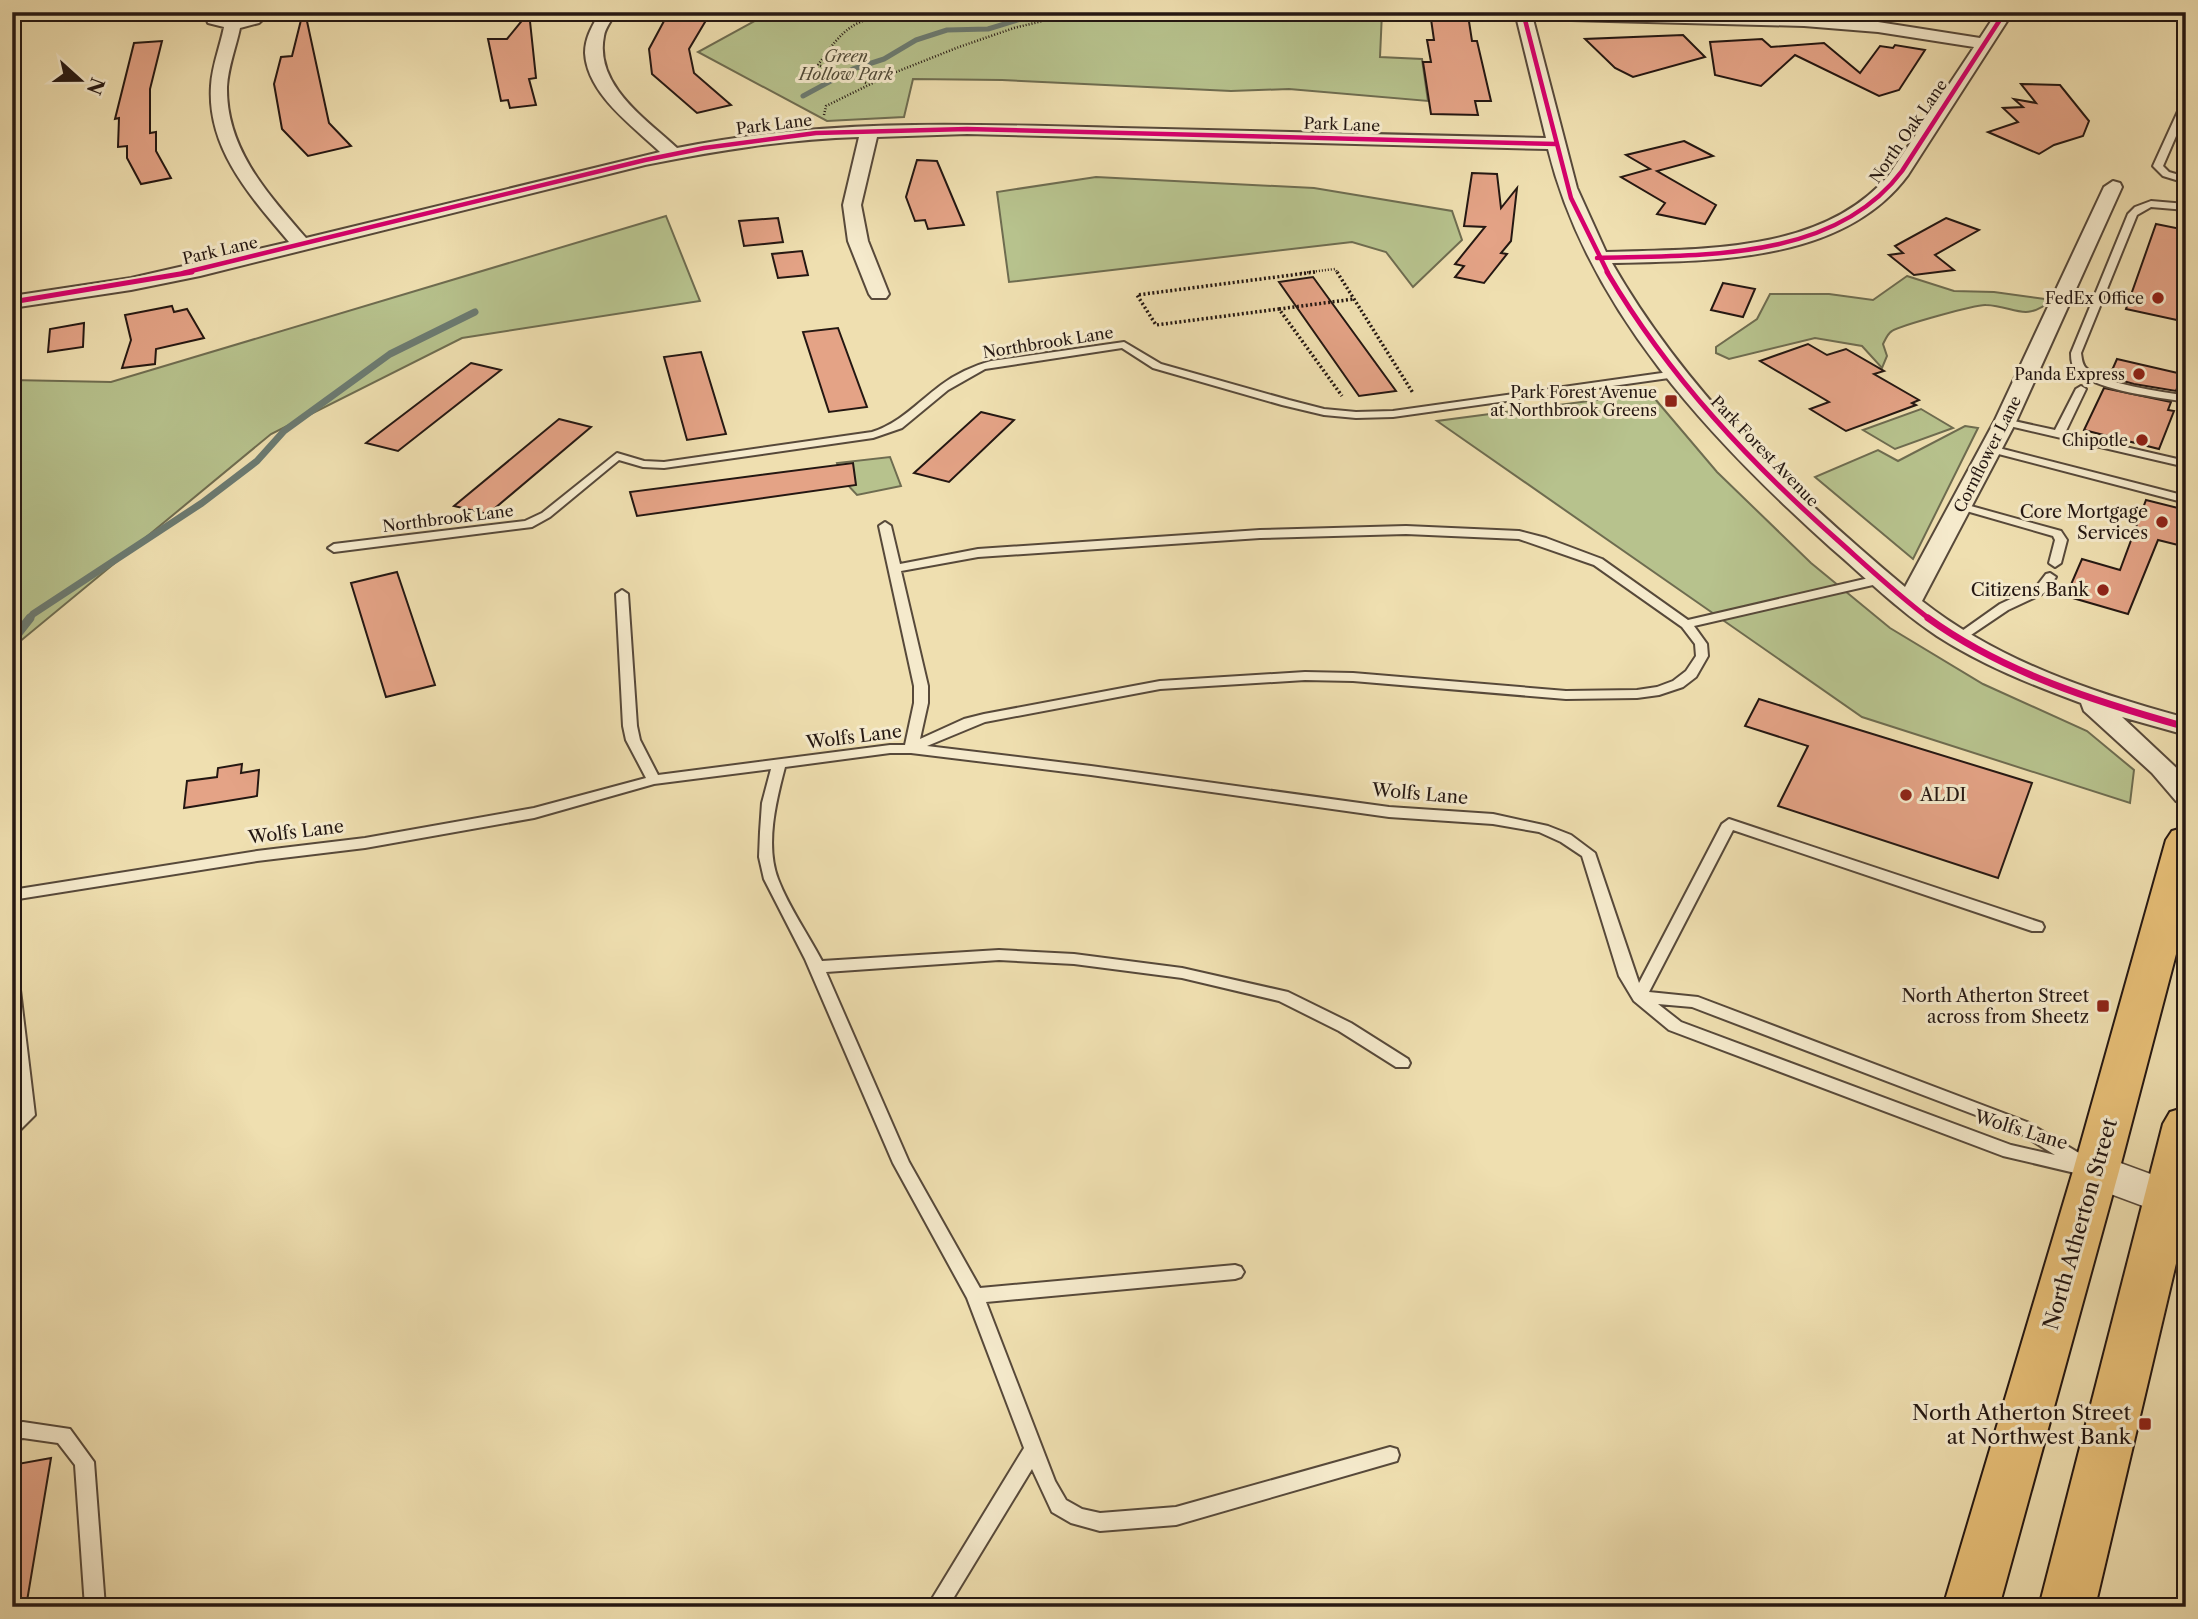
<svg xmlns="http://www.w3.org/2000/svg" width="2198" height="1619" font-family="'Libre Caslon Text',serif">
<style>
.green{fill:#b7c28d;stroke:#6e6c50;stroke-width:2}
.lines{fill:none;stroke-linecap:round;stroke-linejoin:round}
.stream-far2{stroke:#6b7a71;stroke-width:5}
.stream-far1{stroke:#6b7a71;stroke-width:7}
.stream{stroke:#6b7a71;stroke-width:9}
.building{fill:#e4a386;stroke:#241712;stroke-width:2}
.service-casing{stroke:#57493a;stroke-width:4}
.minor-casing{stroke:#57493a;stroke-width:4}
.tertiary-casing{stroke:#57493a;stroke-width:3}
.primary-casing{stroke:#241712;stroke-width:4}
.path-far1{stroke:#241712;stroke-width:2.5;stroke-dasharray:1 2;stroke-linecap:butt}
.path{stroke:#241712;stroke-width:3.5;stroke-dasharray:2 2.5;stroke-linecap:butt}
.service{fill:#f5eacc;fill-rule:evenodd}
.minor{fill:#f5eacc;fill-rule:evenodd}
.tertiary{fill:#f5eacc;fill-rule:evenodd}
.primary{fill:#e8c078;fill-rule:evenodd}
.cycleway-far2-casing{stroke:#f5eacc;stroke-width:7}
.cycleway-far1-casing{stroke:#f5eacc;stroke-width:9}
.cycleway-casing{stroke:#f5eacc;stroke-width:11}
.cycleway-far2{stroke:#d6006c;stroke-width:4.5}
.cycleway-far1{stroke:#d6006c;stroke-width:5}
.cycleway{stroke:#d6006c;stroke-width:7}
.poi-dot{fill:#8f2418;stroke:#f5eacc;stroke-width:2.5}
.labels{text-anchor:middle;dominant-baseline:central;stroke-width:6;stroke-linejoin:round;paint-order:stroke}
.far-park-label{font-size:16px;font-style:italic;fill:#504a37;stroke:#f5eacc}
.far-street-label{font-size:16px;fill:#241712;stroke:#f5eacc}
.far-poi-label{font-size:16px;fill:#241712;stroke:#f5eacc;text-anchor:end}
.poi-label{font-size:18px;fill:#241712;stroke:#f5eacc;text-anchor:end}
.street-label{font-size:18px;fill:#241712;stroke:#f5eacc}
.near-street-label{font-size:21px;fill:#241712;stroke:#f5eacc}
.near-poi-label{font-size:21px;fill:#241712;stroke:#f5eacc;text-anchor:end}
</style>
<rect width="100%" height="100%" fill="#efdfb0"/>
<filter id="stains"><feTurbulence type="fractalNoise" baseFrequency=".00286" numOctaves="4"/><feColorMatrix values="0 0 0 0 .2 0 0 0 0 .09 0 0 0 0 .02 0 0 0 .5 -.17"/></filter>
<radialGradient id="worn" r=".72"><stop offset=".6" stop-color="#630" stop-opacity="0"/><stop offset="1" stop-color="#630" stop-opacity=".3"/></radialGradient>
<g class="green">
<polygon points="771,12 1382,12 1380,57 1422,59 1428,101 1289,89 1231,91 1002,80 913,79 904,117 827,121 698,52"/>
<polygon points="1096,177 1314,188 1452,211 1462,240 1413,287 1386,252 1352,242 1009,282 997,192"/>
<polygon points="666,216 700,301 462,338 271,434 12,648 12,380 111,382"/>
<path d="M1907,276L1954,291L1994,292L2052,300C2024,323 2015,306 1986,305C1977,304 1899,326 1892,331C1888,333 1885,340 1883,344L1887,356L1882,368L1862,346L1815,338L1729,359L1716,353V347L1757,319L1770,294H1829L1873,300Z"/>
<polygon points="1650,393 1717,472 1811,563 1890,628 1983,684 2087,731 2134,770 2130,803 1862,717 1437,421"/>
<polygon points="1921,409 1953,428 1895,449 1863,430"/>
<polygon points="1965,426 1978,428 1913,559 1815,477 1878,450 1898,461"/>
<polygon points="890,457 901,486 857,495 844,481 837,463"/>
</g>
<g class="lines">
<polyline class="stream-far2" points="803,96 853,69 884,59 916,40 947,30 988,29 1044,12"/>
<polyline class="stream-far1" points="28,620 33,614 202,503 257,461 284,431 390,354 475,312"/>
<polyline class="stream" points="12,641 30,618"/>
</g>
<g class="building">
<polygon points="303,12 305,12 329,123 351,146 308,156 282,129 274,84 281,57 292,56"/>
<polygon points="529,12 536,78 529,79 536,105 510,108 508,100 501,101 488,39 507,39"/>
<polygon points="1430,12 1468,15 1472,41 1477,41 1491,101 1475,101 1478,115 1431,114 1423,62 1431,62 1427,40 1434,40"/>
<polygon points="680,17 708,17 689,49 694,73 731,105 697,113 652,74 649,49 664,21 678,21"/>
<polygon points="1683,35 1705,57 1633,77 1615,68 1585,39"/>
<polygon points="1762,39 1771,47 1824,43 1860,73 1880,46 1893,48 1895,45 1925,50 1899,90 1879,96 1795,55 1761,86 1715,75 1710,42"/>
<polygon points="162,41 150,89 150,133 156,132 156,151 171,178 141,184 127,158 127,146 118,147 119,118 115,119 134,43"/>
<polygon points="2021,84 2060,85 2089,121 2083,136 2054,145 2039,154 1988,132 2018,122 2003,108 2023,107 2014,99 2036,103"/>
<polygon points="1684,141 1713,156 1657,171 1716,205 1705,224 1657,214 1665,203 1621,177 1650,169 1626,155"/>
<polygon points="917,160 937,161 964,225 928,229 925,220 915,221 906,197"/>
<polygon points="1472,173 1497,174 1501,208 1517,188 1511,241 1501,253 1507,254 1484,283 1455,277 1464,266 1455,264 1485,227 1464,226"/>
<polygon points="778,218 783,242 744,246 739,221"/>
<polygon points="1946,218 1979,230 1935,255 1954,270 1914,275 1889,255 1903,253 1895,246"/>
<polygon points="2156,224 2186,230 2186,322 2126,309"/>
<polygon points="802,251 808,275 778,278 772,254"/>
<polygon points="1313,277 1396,391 1359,396 1279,282"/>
<polygon points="1723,283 1755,289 1743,317 1711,310"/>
<polygon points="172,306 174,312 187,309 204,338 156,349 155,364 122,368 131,340 125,315"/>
<polygon points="84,323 83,347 48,352 50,329"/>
<polygon points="838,328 867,407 829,412 803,332"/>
<polygon points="1808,344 1827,355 1846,349 1884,371 1874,374 1919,400 1912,403 1916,405 1846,431 1810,409 1829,402 1760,361"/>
<polygon points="701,352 726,434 687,440 664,357"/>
<polygon points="2117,359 2182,374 2176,391 2134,384 2109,377"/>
<polygon points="471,363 501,370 398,451 366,443"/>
<polygon points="2104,388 2171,402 2168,410 2174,411 2159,449 2084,430"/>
<polygon points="981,412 1014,420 949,482 914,473"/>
<polygon points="559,419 591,427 488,514 454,506"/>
<polygon points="853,463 856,485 637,516 630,492"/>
<polygon points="2146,500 2186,510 2186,547 2158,540 2128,614 2066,596 2082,559 2120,570"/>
<polygon points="397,572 435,685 386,697 351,583"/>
<polygon points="1759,699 2032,783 1998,878 1778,806 1808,746 1745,726"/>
<polygon points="242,764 241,773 259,770 257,796 184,808 187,781 217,777 218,768"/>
<polygon points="51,1458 26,1607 12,1607 12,1465"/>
</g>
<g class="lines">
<defs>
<g id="service">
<polygon points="2186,105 2186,113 2163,166 2169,172 2186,177 2186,183 2163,176 2153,166 2179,109"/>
<path d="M2151,201L2186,204V210L2151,207L2137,215L2081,353C2082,359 2082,364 2086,368C2103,385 2162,391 2186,396V402C2158,397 2100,391 2079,373C2072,368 2071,361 2071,353L2128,214L2135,207Z"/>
<path d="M1124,342L1161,364L1289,400L1324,409L1356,412L1393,411L1676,371L1681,374L1676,377L1393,417L1356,418L1324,415L1282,405L1153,368L1122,348L985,369L948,390L902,428L873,438L664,468L643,467L619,460L550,517L532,527L334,552L328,548L334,544L525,521L542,513L617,453L644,461L664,462L872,432C900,423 917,403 941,385C956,374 973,366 991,361Z"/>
<polygon points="2081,386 2086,389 2065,433 2186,461 2186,467 2001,424 1999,422 2005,419 2055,430 2076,389"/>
<polygon points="1991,446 2186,496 2186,503 1987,451 1985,449"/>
<polygon points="1960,503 2061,531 2067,540 2061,563 2055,567 2049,563 2055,540 2053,536 1956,508 1956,504"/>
<path d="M885,522L891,526L900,564L978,549L1260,530L1406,526L1519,531L1546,538L1602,559L1688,620L1882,575L1886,576L1888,579L1886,582L1694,626L1707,644L1708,656L1696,677L1683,687L1659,695L1637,698L1566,699L1353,681L1305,680L1160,689L985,722L927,746L1091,766L1389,807L1493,814L1548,826L1571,835L1595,853L1639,983L1722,824L1729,819L2042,923L2044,927L2042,931H2032L1733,830L1649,992L1698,997L2027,1122L2089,1159L2091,1163L2098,1165L2100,1170L2098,1175L2092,1177L2003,1156L1669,1030L1634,1001L1619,976L1582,856L1561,842L1539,832L1493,824L1389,817L1091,775L911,753H890L785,767C776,801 765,845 778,879C789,908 808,934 822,961L999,950L1074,954L1182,968L1288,992L1351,1023L1408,1059L1410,1063L1408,1067H1396L1339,1031L1279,1001L1182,978L1074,964L999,960L826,972L909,1162L980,1288L1235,1265L1241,1267L1244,1272L1241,1277L1235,1279L986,1302L1055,1481L1066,1500L1082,1509L1100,1513L1176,1507L1390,1447L1397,1449L1399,1455L1397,1461L1390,1463L1176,1525L1100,1531L1071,1523L1052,1512L1032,1469L948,1607H927L1024,1448L967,1298L893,1163L805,959L764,879L759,857L760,832L762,803L771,769L654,784L534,818L365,848L257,861L12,900V890L257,851L365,838L534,808L646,778L626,740L623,726L616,594L622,590L628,594L637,726L640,740L658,775L890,745H905L914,703V686L879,526ZM1406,534L1519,539L1594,565L1682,627L1695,644L1696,656L1686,671L1673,681L1657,687L1637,690L1566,691L1353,673L1305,672L1160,681L984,714L964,719L920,739L928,703V686L901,571L978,557L1260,538ZM1658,1004L1692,1007L2015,1130L2055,1155L2011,1145L1681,1022Z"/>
<polygon points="2050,573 2056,577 2044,593 2008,610 1962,641 1954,641 1952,638 2000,604 2036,587 2046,574"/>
<polygon points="12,985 17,986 20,990 35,1115 18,1132 12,1134 12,1118 19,1113 12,1058"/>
<polygon points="23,1422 70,1429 94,1462 105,1607 85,1607 75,1465 58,1443 23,1438 12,1440 12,1424"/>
</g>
<path id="minor" d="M207,12H224L221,17C239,21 253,12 271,12L259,23L240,28C236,47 228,67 227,87C226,149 268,194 306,238L660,152C633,126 587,94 585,53C585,37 593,25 600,12H616C612,20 605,28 604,36C594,85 646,119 677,148C824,118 972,124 1121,128C1263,131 1404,135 1546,138L1515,12L1804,16L1878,22L1980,38L1997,12H2013L1908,175C1843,263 1711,261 1612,263C1686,392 1793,493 1905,587L1994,422L2104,187L2113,181L2120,183L2122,187L2016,422L1922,601C1998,661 2094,693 2186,718V735L2122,717L2186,777V804L2176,801L2152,773L2084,711L2081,703C2032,685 1982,665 1937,636C1899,611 1866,578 1831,548C1710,439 1588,310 1548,149L967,134L877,137L861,205L868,241L889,294L886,298H872L869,294L848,241L843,205L859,137C787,139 716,151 645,165L200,276L131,290L12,308V296L131,278L289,242C251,197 207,149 211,86C212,66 220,47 224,27L208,23L205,15ZM1533,19L1804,26L1878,32L1974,47L1889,175C1822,254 1700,249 1606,252L1577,188Z"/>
<polygon id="tertiary" points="2096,1154 2186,1187 2186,1222 2081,1183 2075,1171 2081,1159"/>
<g id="primary">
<polygon points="2186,827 2186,916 2119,1171 1999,1607 1943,1607 2073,1171 2166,840 2172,831"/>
<polygon points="2186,1107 2186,1221 2095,1607 2039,1607 2163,1124 2170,1112"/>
</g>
</defs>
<use href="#service" class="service-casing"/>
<use href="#minor" class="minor-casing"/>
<use href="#tertiary" class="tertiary-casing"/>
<use href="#primary" class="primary-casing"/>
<g class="path-far1">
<path d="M866,83L818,65C845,26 853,20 899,12"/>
<polyline points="824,115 826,106 891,74 959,47 1014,28 1079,12"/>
<polyline points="1301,273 1335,269 1338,273"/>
</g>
<g class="path">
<polyline points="1315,272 1137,295 1156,325 1279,309 1342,396"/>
<polyline points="1337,272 1413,393"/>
<polyline points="1279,309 1354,299"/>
</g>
<use href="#service" class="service"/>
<use href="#minor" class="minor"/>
<use href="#tertiary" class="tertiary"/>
<use href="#primary" class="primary"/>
<defs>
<g id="cycleway-far2">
<polyline points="1523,12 1571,198 1608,273"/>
<path d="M1597,258C1699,255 1834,262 1902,171L2005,12"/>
<polyline points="183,273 645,160 704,148 816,133 967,129 1556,144"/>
</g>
<g id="cycleway-far1">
<path d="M1607,272C1669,377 1750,463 1842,544C1871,570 1899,596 1931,620"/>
<polyline points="12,302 192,272"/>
</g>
<path id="cycleway" d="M1928,618C2004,673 2097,702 2186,727"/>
</defs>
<use href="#cycleway-far2" class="cycleway-far2-casing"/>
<use href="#cycleway-far1" class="cycleway-far1-casing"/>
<use href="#cycleway" class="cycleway-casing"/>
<use href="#cycleway-far2" class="cycleway-far2"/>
<use href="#cycleway-far1" class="cycleway-far1"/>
<use href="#cycleway" class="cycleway"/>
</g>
<g class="poi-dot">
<circle cx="2158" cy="298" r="7"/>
<circle cx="2139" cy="374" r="7"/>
<rect x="1664" y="394" width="14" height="14" rx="3.5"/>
<circle cx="2142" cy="440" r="7"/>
<circle cx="2162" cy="522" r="7"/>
<circle cx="2103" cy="590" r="7"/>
<circle cx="1906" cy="795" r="7"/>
<rect x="2096" y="999" width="14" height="14" rx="3.5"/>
<rect x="2138" y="1417" width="14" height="14" rx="3.5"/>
</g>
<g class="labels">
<g class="far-park-label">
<text x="846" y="56">Green<tspan x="846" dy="18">Hollow Park</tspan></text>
</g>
<g class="far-street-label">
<text transform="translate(774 124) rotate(-7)">Park Lane</text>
<text transform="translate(1342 124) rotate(2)">Park Lane</text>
<text transform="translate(1908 131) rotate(-55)">North Oak Lane</text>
<text transform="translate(220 250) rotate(-13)">Park Lane</text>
<text transform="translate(1048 342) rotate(-9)">Northbrook Lane</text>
<text transform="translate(1765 451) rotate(46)">Park Forest Avenue</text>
<text transform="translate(1987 454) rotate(-63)">Cornflower Lane</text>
<text transform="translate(448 518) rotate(-7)">Northbrook Lane</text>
</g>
<g class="far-poi-label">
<text x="2144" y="298">FedEx Office</text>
<text x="2125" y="374">Panda Express</text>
<text x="1657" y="392">Park Forest Avenue<tspan x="1657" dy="18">at Northbrook Greens</tspan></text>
<text x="2128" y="440">Chipotle</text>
</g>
<g class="poi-label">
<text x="2148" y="512">Core Mortgage<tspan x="2148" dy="21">Services</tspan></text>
<text x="2089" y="590">Citizens Bank</text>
<text x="1920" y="795" text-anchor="start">ALDI</text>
<text x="2089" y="996">North Atherton Street<tspan x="2089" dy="21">across from Sheetz</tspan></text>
</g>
<g class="street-label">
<text transform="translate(854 737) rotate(-7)">Wolfs Lane</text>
<text transform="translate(1420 794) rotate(5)">Wolfs Lane</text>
<text transform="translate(296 832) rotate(-7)">Wolfs Lane</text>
<text transform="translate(2021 1130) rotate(17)">Wolfs Lane</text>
</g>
<g class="near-street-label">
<text transform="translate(2080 1224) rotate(-74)">North Atherton Street</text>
</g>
<g class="near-poi-label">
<text x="2131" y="1412">North Atherton Street<tspan x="2131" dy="24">at Northwest Bank</tspan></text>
</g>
</g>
<rect width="2198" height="1619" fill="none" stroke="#efdfb0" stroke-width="42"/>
<rect x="14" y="14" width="2170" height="1591" fill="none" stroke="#241712" stroke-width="3.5"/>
<rect x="21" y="21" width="2156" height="1577" fill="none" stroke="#241712" stroke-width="2"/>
<g transform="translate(80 80) rotate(111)" stroke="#f5eacc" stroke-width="5" paint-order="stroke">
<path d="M0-5L12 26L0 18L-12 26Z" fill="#241712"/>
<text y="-10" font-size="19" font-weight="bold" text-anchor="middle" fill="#241712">N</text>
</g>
<rect width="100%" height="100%" filter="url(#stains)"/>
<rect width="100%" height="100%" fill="url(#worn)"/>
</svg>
